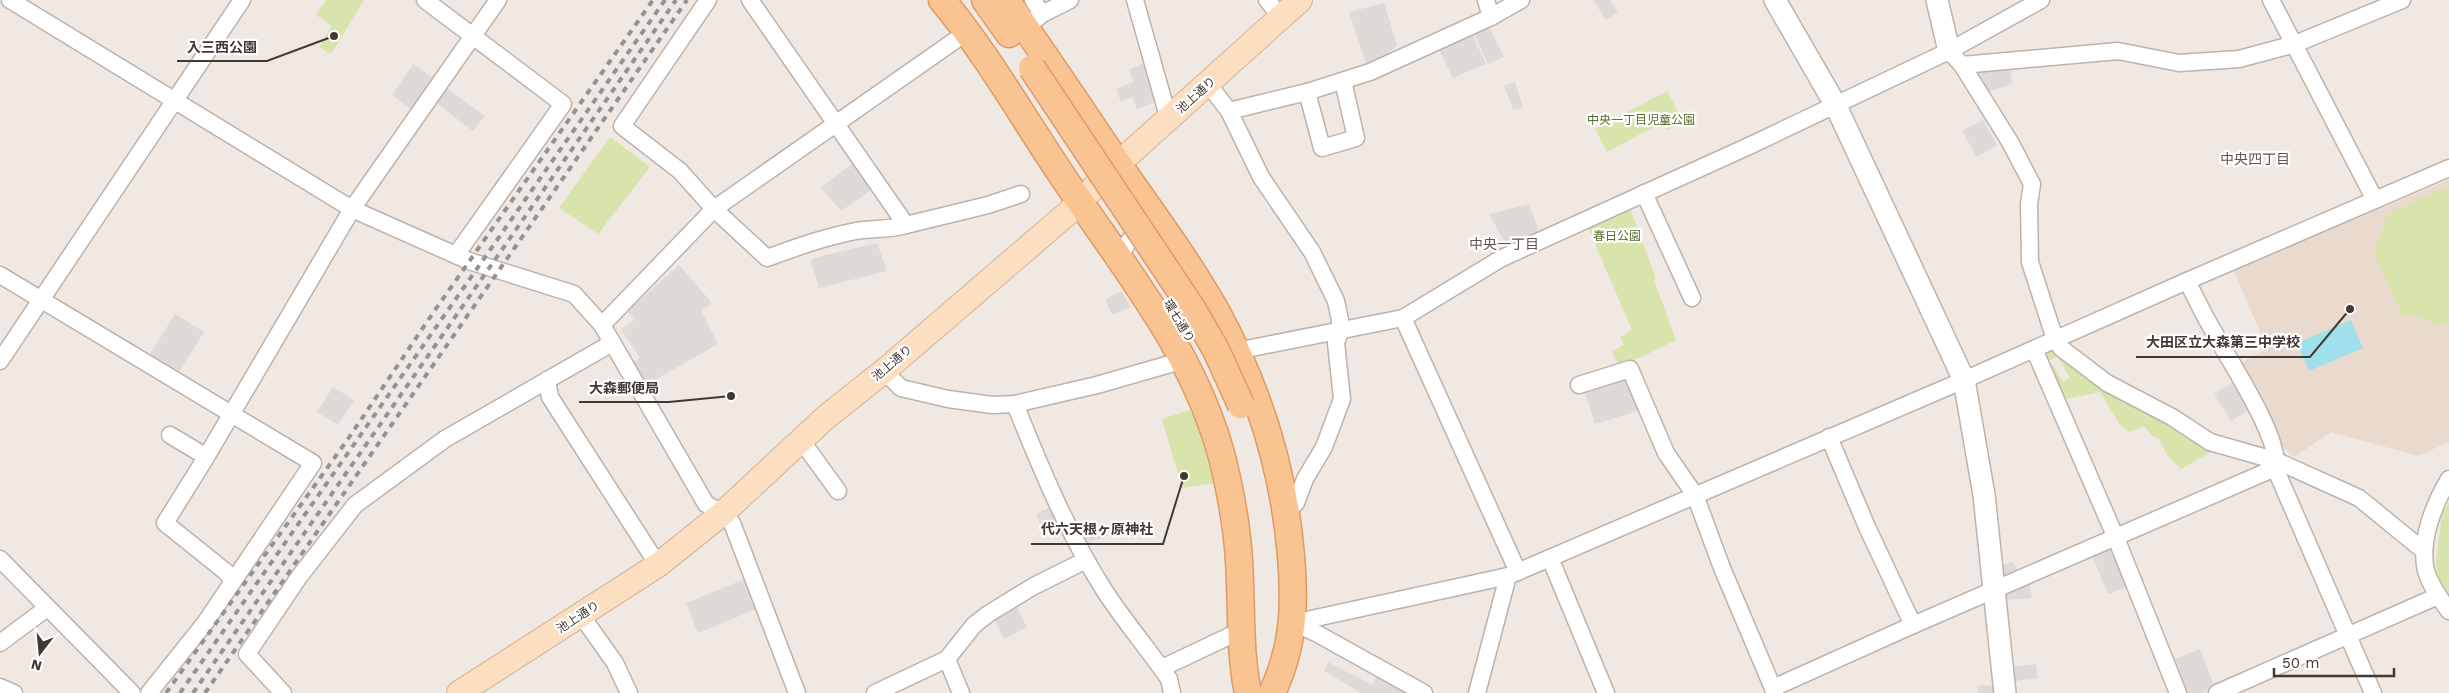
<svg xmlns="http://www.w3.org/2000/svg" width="2449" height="693" font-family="'Work Sans','Noto Sans JP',sans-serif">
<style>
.education{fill:#e9dacd}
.green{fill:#d8e4ac;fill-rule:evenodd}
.parking{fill:#dedad8}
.water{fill:#a0dfec}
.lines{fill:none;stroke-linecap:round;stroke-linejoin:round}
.minor-casing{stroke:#beb2a9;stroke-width:19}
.tertiary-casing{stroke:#beb2a9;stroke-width:24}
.secondary-casing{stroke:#d2b396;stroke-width:26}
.primary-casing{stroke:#de9b64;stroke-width:29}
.minor{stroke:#fff;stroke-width:16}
.tertiary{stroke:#fff;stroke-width:21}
.secondary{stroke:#fcdfc1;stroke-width:24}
.primary{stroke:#fac392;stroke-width:26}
.rail{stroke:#939393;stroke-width:4;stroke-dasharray:6 6;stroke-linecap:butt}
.primary-bridge-casing{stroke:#de9b64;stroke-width:29;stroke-linecap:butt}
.primary-bridge{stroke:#fac392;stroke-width:26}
.labels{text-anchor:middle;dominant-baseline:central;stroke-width:4.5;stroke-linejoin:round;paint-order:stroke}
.street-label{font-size:12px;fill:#423933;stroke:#fff}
.park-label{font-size:12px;fill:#56702a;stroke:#fff}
.neighbourhood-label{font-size:14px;fill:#64544b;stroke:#fff}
.leader{fill:none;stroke:#423933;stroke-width:2}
.callout-dot{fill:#423933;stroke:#fff;stroke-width:2}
.callout-label{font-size:14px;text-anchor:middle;font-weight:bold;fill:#423933;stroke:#fff;stroke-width:4.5;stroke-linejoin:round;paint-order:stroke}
</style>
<rect width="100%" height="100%" fill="#f0e9e3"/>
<polygon class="education" points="2449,180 2449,442 2418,456 2331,432 2294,457 2278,441 2239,364 2267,348 2233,269"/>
<g class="green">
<polygon points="326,0 364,0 331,54 319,47 332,26 316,15"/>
<polygon points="1667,91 1683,122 1668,130 1663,122 1607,152 1595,129"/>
<polygon points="610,137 650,167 598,234 559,208"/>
<polygon points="2449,187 2449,321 2438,326 2414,314 2403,318 2374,253 2388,213"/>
<path d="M1628,203L1656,278L1654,280L1676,340C1657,348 1639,361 1618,364L1612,351L1624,345L1620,337L1632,330L1586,223Z"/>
<path d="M2051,348L2099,382L2122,401L2166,422L2213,451L2181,469L2167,455L2159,439L2152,436L2144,426L2130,432L2120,425L2100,392L2061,400L2040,353ZM2057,356L2070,378L2063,382L2053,365L2049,368L2046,363Z"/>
<polygon points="1190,410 1204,438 1220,482 1182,488 1162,419"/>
<polygon points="2449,503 2449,608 2438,596 2436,560 2442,513"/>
</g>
<g class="parking">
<polygon points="1593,0 1610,0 1618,12 1606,20"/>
<polygon points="1384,3 1397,45 1380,60 1366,64 1349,12"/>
<polygon points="1488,25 1504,57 1488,64 1473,32"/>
<polygon points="1472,34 1486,64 1453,78 1439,49"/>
<polygon points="413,64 436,80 414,111 392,95"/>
<polygon points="1143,64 1157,86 1151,89 1157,101 1137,109 1132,97 1121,102 1116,89 1134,82 1129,70"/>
<polygon points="2010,66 2012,84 1985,93 1975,74 1980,67"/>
<polygon points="1515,82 1523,107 1513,110 1504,85"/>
<polygon points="445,87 485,116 473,131 434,101"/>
<polygon points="1983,120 1997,145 1977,157 1962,131"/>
<polygon points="855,162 874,188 841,211 821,187"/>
<polygon points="1529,204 1540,234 1506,245 1489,214"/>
<polygon points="877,243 887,271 819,288 811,261 814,258"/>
<polygon points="679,265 712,303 701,310 718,344 646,385 632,363 640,358 621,329 636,319 627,312"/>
<polygon points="1121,291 1131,307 1112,315 1105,299"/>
<polygon points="175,314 204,332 179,372 150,354"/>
<polygon points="1627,374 1638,411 1595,424 1583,387"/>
<polygon points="2235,381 2251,409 2231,421 2214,394"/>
<polygon points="333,387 354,400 338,425 317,412"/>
<polygon points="1054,505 1063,524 1045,533 1036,514"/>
<polygon points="1106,526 1107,536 1085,544 1081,531"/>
<polygon points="2112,544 2129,586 2108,594 2091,553"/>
<polygon points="2013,561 2019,573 2003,581 2001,566"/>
<polygon points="747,578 759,608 698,633 686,603"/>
<polygon points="2029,580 2032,598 2003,600 2001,590"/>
<polygon points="1016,605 1027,627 1004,639 993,617"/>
<polygon points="2200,649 2215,688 2202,693 2188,693 2175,659"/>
<polygon points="1328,662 1372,685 1378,674 1412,693 1361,693 1324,671"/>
<polygon points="2036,664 2038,678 2015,681 2014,667"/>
<polygon points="1993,685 1994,693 1978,693 1977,686"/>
</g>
<polygon class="water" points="2351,320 2363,348 2309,371 2297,343"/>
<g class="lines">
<defs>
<g id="minor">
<polyline points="10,0 352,209 469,261 574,294 602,325 706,504 723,513 732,523 797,693"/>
<polyline points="425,0 563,104 456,255"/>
<path d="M708,0L622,126L680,171L714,209L767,258C797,247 825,237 856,231C873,228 890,230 906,225"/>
<polyline points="750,0 906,225 988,205 1021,194"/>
<polyline points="1135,0 1169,120"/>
<polyline points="1267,0 1281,17"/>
<polyline points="1486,0 1491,17"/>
<polyline points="2271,0 2375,200"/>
<polyline points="1042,14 1070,0"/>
<polyline points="1026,28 1042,14 1033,0"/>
<polyline points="1949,51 1962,65 2010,142 2032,184 2029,204 2030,262 2052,330 2061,348 2107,383 2172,417 2210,442 2277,461 2359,498 2424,551"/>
<polyline points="1962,65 2118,51 2179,63 2239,59 2295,44 2402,0"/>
<polyline points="1208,84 1229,111 1261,177 1312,252 1336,301 1340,320 1340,331 1336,343 1342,399 1324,447 1305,479 1296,503 1286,511"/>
<polyline points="1307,92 1322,148 1356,138 1343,81"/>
<polyline points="1229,111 1307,92 1370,72 1491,17 1521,0"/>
<polyline points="1644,193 1692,298"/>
<path d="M1121,258C1125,243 1133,233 1148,229"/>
<polyline points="0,275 313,463 205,623 149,693"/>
<path d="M2187,281C2196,298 2204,316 2214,332C2228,359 2283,441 2275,468L2373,693"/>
<polyline points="1403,318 1518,572"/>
<path d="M1163,322C1178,323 1189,320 1199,308"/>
<polyline points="602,325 714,209 967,32"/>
<polyline points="2034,349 2116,538 2178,693"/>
<polyline points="1236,351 1403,318 1502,258 1749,146 1949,51 2041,0"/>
<polyline points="0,361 242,0"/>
<polyline points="884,371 901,388 948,399 992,405 1015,404 1097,385 1184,360"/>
<polyline points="547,380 550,397 658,565"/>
<polyline points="1579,385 1630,369 1666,453 1695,495 1722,568 1775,693"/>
<path d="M1015,404C1041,469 1068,534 1106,593C1125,622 1149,650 1169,679L1172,693"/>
<polyline points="170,435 200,453 205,459"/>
<polyline points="1829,437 1867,527 1913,625"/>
<polyline points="801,440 838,491"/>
<path d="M2449,479C2434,504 2419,541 2426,571C2430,585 2441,600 2449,611"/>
<polyline points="1550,558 1606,693"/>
<polyline points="0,559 132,693"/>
<polyline points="233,581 226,572 165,523 205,459 352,209 498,0"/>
<polyline points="581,615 615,663 629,693"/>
<polyline points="0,643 47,608"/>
<polyline points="947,659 961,693"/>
<polyline points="1162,668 1240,631"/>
<polyline points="0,687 14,693"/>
<polyline points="1773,688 1913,625 2275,468"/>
<polyline points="283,693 247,654 299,577 355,505 445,439 612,343"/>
<polyline points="875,693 947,659 974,625 988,614 1034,586 1086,560"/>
<polyline points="1424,693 1316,633 1293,623 1508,576 1964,380 2187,281 2449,168"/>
<polyline points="1477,693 1508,576"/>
<polyline points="2217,693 2438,596"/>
</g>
<g id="tertiary">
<polyline points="1775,0 1835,104 1964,380 1984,495 2005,693"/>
<polyline points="1937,0 1949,51"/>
</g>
<polyline id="secondary" points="459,693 658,565 723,513 825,418 884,371 1068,213 1118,164 1300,0"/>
<g id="primary">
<path d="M942,0C987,54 1022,116 1061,174C1122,266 1195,351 1223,461C1231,494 1237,527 1239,561C1242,606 1239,649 1248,693"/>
<polyline points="985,0 1009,34"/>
<path d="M1006,0C1045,55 1082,111 1120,167C1152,213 1187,260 1215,309C1257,385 1284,470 1291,556C1295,606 1294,647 1272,693"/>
</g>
</defs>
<use href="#minor" class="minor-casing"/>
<use href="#tertiary" class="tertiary-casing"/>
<use href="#secondary" class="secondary-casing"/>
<use href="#primary" class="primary-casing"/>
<use href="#minor" class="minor"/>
<use href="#tertiary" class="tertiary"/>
<use href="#secondary" class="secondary"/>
<use href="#primary" class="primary"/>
<g class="rail">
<polyline points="166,693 348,439 435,310 653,0"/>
<polyline points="180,693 665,0"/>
<polyline points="193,693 676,0"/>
<polyline points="205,693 687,0"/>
</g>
<defs>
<polyline id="primary-bridge" points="1032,68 1193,310 1216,350 1241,405"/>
</defs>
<use href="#primary-bridge" class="primary-bridge-casing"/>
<use href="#primary-bridge" class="primary-bridge"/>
</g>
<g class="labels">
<g class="street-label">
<text transform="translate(1196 95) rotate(-42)">池上通り</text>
<text transform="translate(1179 321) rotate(59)">環七通り</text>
<text transform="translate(892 363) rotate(-40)">池上通り</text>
<text transform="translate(578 617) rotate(-33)">池上通り</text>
</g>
<g class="park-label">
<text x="1641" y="120">中央一丁目児童公園</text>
<text x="1617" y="236">春日公園</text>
</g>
<g class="neighbourhood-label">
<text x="2255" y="159">中央四丁目</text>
<text x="1504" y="244">中央一丁目</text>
</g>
</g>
<path class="leader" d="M334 36L267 61H177M2350 309L2310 357H2136M731 396L669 402H579M1184 476L1163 544H1031"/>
<g class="callout-dot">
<circle cx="334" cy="36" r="5"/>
<circle cx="2350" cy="309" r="5"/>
<circle cx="731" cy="396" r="5"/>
<circle cx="1184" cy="476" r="5"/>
</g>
<g class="callout-label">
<text x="222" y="52">入三西公園</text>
<text x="2223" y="347">大田区立大森第三中学校</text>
<text x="624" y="393">大森郵便局</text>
<text x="1097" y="534">代六天根ヶ原神社</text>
</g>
<g transform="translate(40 653) rotate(196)" stroke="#ffffff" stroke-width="4" paint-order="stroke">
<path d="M0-4L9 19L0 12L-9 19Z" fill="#423933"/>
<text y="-8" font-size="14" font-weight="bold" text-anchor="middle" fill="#423933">N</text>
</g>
<path d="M2274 668v8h120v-8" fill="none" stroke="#423933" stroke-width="2.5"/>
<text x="2282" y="668" font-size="15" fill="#423933" stroke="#ffffff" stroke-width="4" paint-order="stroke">50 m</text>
</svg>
